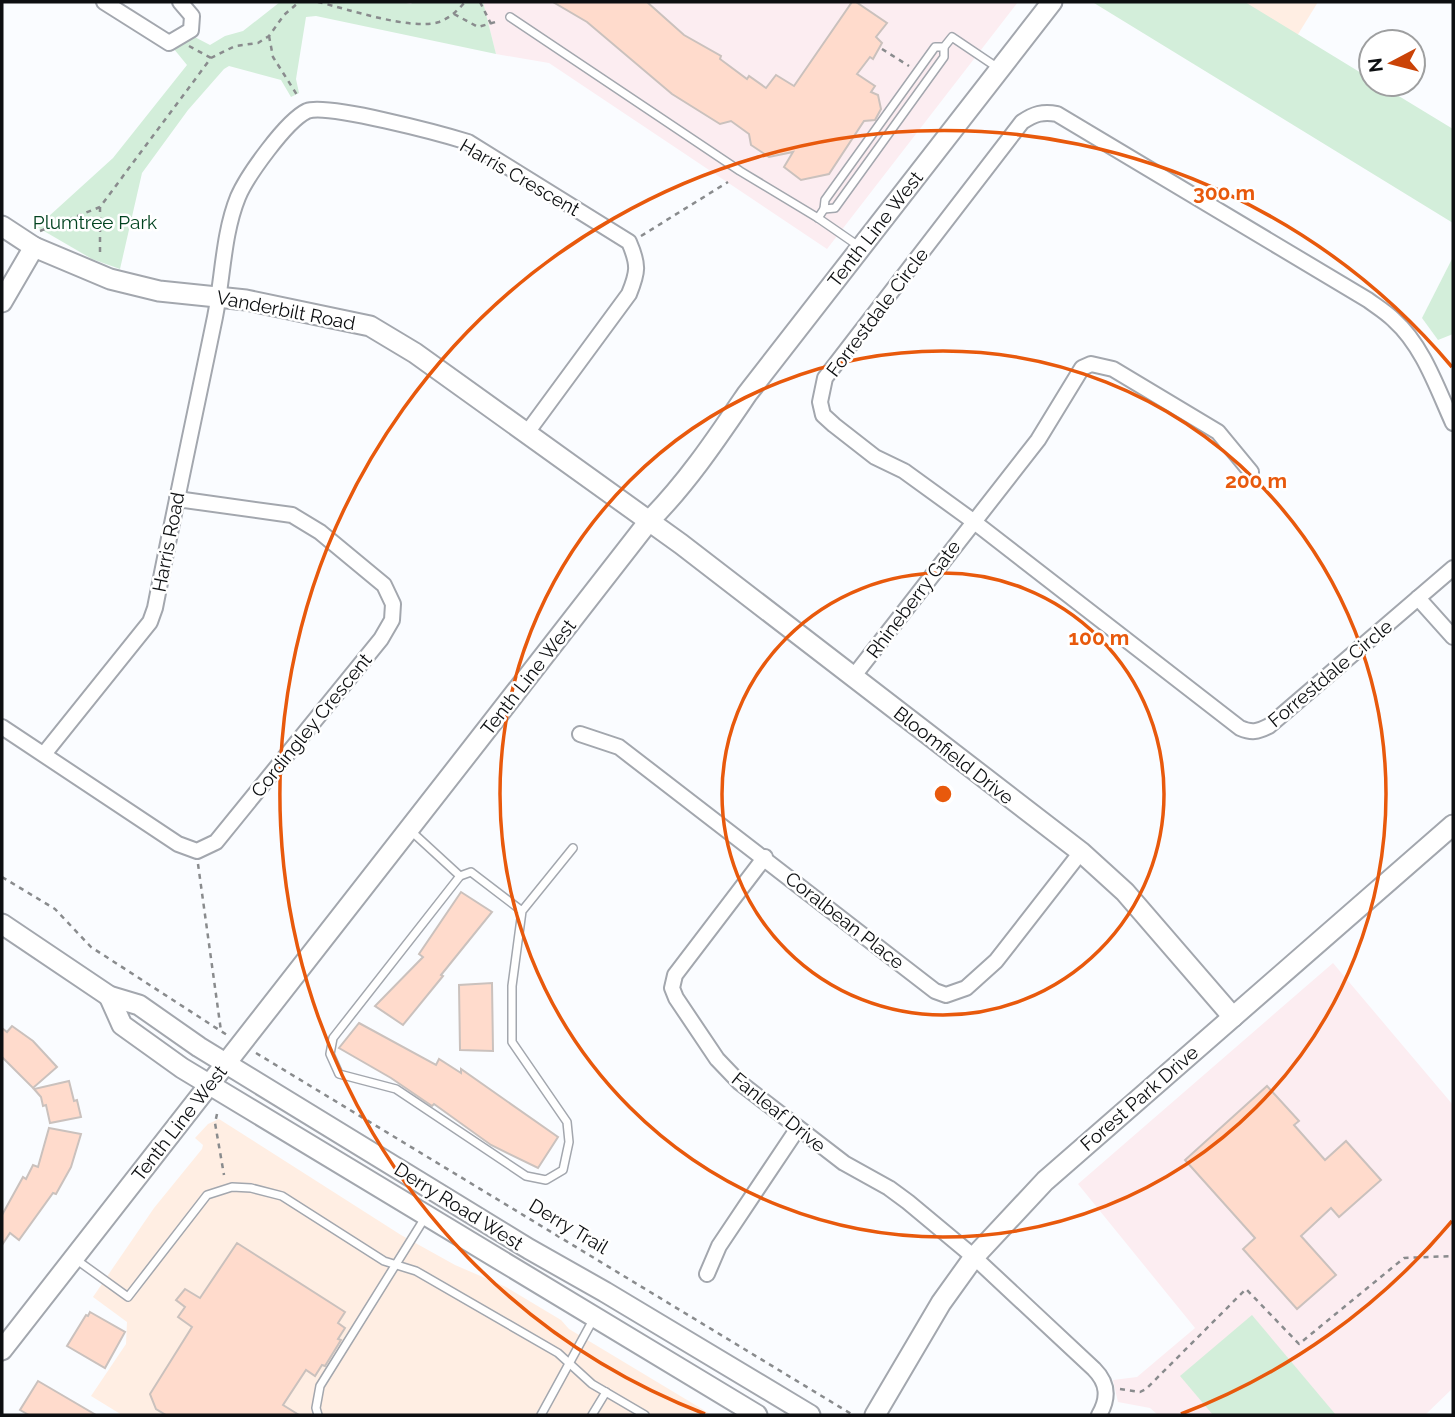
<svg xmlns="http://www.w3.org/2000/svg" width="1455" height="1417" font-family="Raleway,sans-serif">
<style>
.commercial{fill:#ffeee3}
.education{fill:#fcedf1}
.green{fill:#d3eeda}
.building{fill:#ffdbcc;stroke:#cac1bd;stroke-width:2}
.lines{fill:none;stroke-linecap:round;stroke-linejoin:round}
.lane-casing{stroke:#a3a7ae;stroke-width:10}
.street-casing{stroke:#a3a7ae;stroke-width:18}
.secondary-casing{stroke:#a3a7ae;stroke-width:23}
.path{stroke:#898b8d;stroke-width:2.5;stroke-dasharray:5 5;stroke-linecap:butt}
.lane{stroke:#fff;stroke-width:7}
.street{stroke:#fff;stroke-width:14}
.secondary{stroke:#fff;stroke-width:19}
.ring{fill:none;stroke:#e8590c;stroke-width:3.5}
.labels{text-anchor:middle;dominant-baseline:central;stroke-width:5;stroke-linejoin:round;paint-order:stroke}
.street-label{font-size:19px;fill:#0d0f11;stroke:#fff}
.park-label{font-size:19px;fill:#024421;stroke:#fff}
.centre{fill:#e8590c;stroke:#fff;stroke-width:3.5}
.ring-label{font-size:21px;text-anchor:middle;font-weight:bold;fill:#e8590c;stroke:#fff;stroke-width:5;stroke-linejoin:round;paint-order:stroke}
</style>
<rect width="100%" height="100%" fill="#fafcff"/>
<g class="commercial">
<polygon points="1243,2 1318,2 1297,36"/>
<polygon points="219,1119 401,1235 455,1265 506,1287 561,1320 569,1329 712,1415 122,1415 91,1396 126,1344 127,1322 93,1297 154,1208 202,1149 203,1145 195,1138 208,1124"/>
</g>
<g class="education">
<polygon points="483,2 1018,2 827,249 549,63 496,54"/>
<polygon points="1333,963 1453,1105 1453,1388 1425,1415 1158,1415 1150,1408 1118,1402 1113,1380 1137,1377 1195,1328 1078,1184"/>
</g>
<g class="green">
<polygon points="280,2 401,2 411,4 413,2 483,2 496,54 316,16 306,17 296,79 299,93 291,97 281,80 229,66 224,69 188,110 142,173 120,269 92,259 37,227 113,158 187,65 169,43 187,33 210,45 225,36 243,31"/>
<polygon points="1245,2 1371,79 1371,84 1379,84 1453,129 1453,223 1094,3"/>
<polygon points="1453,257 1453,334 1438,340 1422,318"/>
<polygon points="1252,1315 1336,1415 1213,1415 1180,1376"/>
</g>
<g class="building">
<polygon points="553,2 647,2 684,35 721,56 720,59 747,79 749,76 766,88 776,75 794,86 852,2 856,2 887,23 876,37 882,43 873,59 870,57 857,74 875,86 871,92 878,95 881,109 875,120 864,121 829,174 801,180 784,167 793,152 769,157 751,145 749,134 731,121 720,124 672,94 587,22"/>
<polygon points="461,892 492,912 441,975 443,976 403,1025 375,1006 423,957 419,954"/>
<polygon points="492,983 493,1051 460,1050 459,985"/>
<polygon points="359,1023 436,1065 439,1059 461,1073 461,1069 558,1137 538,1168 491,1145 434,1104 432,1106 391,1078 339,1048"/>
<polygon points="12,1026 33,1041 57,1067 33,1088 2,1057 2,1028 7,1032"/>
<polygon points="69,1081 74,1101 77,1100 81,1117 50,1123 46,1105 43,1106 41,1097 34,1089"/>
<polygon points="1267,1086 1299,1121 1294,1125 1325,1160 1346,1141 1381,1180 1339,1217 1331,1208 1301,1236 1336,1275 1297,1309 1243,1249 1255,1238 1185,1160"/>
<polygon points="49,1128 81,1134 71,1167 56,1194 53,1193 19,1240 10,1233 2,1245 2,1215 23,1177 26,1179 33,1165 38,1167"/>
<polygon points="237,1243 345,1312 338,1323 345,1328 338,1339 341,1340 325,1366 322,1365 315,1376 306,1370 283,1405 299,1415 166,1415 156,1409 150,1394 192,1327 178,1317 185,1307 176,1300 185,1289 200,1298"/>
<polygon points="90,1312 125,1332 105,1368 67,1346 86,1315 88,1316"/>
<polygon points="38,1381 96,1415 29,1415 20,1410"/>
</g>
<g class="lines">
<defs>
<g id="lane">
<polyline points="510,17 740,171 818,218 860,247"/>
<polyline points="824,209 835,208 944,57 944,47"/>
<polyline points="818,218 824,209 825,200 935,47 944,47 952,37 998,68"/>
<polyline points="411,831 460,876"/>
<polyline points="522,911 471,872 460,876 333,1038 330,1054 339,1074 396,1089 526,1176 546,1180 563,1170 569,1142 567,1122 512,1042 512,986 522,911 573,848"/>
<polyline points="74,1258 128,1297 207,1195 232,1187 251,1188 282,1196 384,1261 416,1271 558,1353 592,1384 645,1415"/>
<polyline points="318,1415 316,1408 320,1386 426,1216"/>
<polyline points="541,1415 594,1318"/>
<polyline points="592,1415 606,1392"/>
</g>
<g id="street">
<polyline points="104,2 169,43 191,30 192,16 180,2"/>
<path d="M1453,423C1437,388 1423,346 1394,320C1386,312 1376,306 1368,300L1057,114C1043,111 1034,114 1022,122L825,378L820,402L823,415L834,425L875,457L904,471L973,521L1240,728C1252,733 1257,732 1269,726L1453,568"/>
<polyline points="1418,598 1453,637"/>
<polyline points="853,677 1038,440 1082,368 1091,364 1113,369 1218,432 1251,472"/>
<polyline points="2,727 178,844 197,851 216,842 381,639 392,620 393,604 384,585 320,532 292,515 177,499"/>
<polyline points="580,734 619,747 935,991 946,995 966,988 996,961 1081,852"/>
<path d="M44,754L150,622L155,608C174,511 195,414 215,317C223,277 223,234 238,197C247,176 286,121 307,111C327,103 442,134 468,142L629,242C639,265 638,272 629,294L526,434"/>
<path d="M765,857L675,975L672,988L676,998L717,1059L739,1082L844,1163L889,1188L908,1202L974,1257L1094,1369C1108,1383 1109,1398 1099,1415"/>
<polyline points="707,1274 719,1246 798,1128"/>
</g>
<g id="secondary">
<polyline points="2,226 34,247 110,279 159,291 246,300 370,326 415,353 681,544 1081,852 1125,892 1233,1017"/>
<polyline points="2,302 34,247"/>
<polyline points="2,924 109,996 139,1005 199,1047 529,1249 605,1292 810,1415"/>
<polyline points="109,996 122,1025 182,1068 757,1415"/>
<path d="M2,1350C217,1074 434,798 649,521C687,483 717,438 747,394L1052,2"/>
<polyline points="875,1415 941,1303 974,1257 1045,1181 1453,825"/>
</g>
</defs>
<use href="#lane" class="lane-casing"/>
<use href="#street" class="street-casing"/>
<use href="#secondary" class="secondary-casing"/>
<g class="path">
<path d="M318,2C348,9 412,31 439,22C450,18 457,11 465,2"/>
<polyline points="480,2 491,24"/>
<polyline points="454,14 478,27 499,21"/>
<polyline points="269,36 273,57 299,98"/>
<polyline points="189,46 211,58"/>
<polyline points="882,49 909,66"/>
<polyline points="100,207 100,256"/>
<polyline points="40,231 100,207 211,58 235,46 258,43 269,36 284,15 299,2"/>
<polyline points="641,236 728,182"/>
<polyline points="198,864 221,1031"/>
<polyline points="2,877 55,909 91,947 227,1035"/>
<polyline points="256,1053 853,1415"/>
<polyline points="217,1114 215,1123 224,1175"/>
<polyline points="1120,1389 1140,1392 1146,1389 1246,1289 1299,1344 1404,1258 1453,1256"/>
</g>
<use href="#lane" class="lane"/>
<use href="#street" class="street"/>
<use href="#secondary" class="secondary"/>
</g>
<g class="ring">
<circle cx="943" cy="794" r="221"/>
<circle cx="943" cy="794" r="443"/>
<path d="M1452 1221A664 664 0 0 1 1181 1414M705 1414A664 664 0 1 1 1452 367"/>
</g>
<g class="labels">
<g class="street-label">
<text transform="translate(520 177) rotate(30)">Harris Crescent</text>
<text transform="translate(875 229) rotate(-52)">Tenth Line West</text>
<text transform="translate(286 310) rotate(11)">Vanderbilt Road</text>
<text transform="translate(877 312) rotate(-53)">Forrestdale Circle</text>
<text transform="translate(168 542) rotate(-79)">Harris Road</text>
<text transform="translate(913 599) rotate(-53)">Rhineberry Gate</text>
<text transform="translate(1330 673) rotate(-40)">Forrestdale Circle</text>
<text transform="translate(528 677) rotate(-52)">Tenth Line West</text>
<text transform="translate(311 725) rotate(-51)">Cordingley Crescent</text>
<text transform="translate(954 755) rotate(38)">Bloomfield Drive</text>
<text transform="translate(845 920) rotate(38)">Coralbean Place</text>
<text transform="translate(1139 1098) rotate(-41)">Forest Park Drive</text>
<text transform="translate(779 1112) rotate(39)">Fanleaf Drive</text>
<text transform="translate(179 1123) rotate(-52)">Tenth Line West</text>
<text transform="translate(459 1206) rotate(32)">Derry Road West</text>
<text transform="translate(569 1226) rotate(31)">Derry Trail</text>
</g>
<g class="park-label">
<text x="95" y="222">Plumtree Park</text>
</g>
</g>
<circle cx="943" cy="794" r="10" class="centre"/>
<g class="ring-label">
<text x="1224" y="200">300 m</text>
<text x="1256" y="488">200 m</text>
<text x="1099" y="645">100 m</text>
</g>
<rect width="1455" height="1417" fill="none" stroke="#0d0f11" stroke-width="7"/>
<g transform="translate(1392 63) rotate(263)"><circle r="33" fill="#ffffff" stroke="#9e9fa0" stroke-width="2"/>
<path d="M0-5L12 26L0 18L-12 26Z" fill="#ca4307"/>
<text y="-10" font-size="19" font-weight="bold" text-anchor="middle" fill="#0d0f11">N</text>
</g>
</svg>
